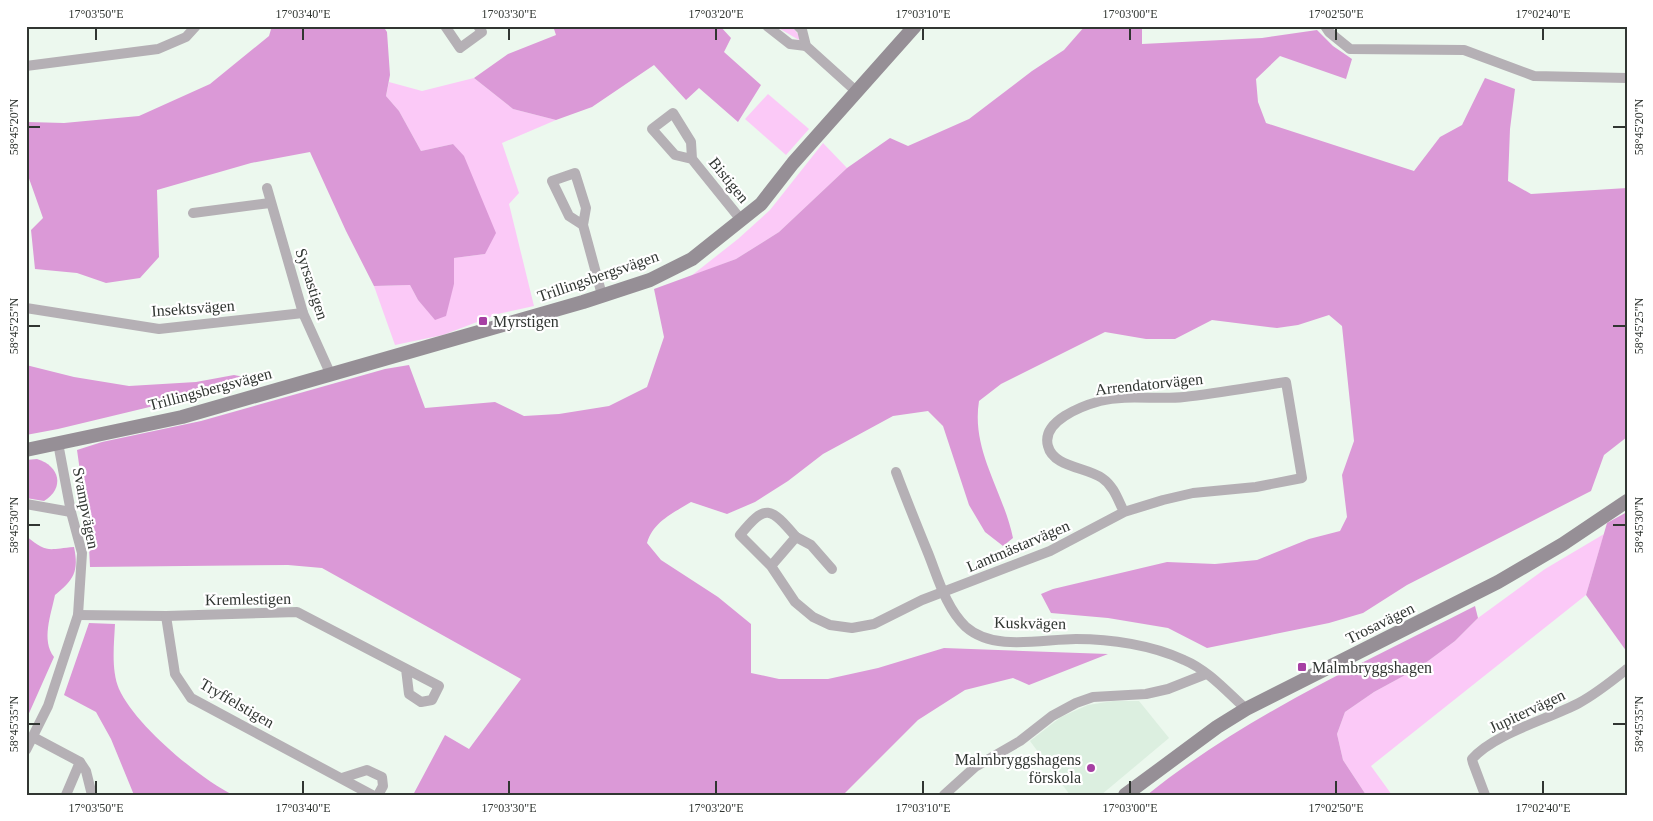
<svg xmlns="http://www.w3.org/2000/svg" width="1653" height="821" font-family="Georgia,serif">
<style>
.built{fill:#dcefe0}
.green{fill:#fbc9f7}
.forest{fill:#db99d7}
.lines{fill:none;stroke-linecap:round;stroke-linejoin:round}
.street{stroke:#b5b0b5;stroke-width:10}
.secondary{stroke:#968f96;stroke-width:14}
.ticks{fill:none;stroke:#313632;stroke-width:2}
.poi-dot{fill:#a640a3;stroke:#fff;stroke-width:2}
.labels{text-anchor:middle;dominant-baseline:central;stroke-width:4.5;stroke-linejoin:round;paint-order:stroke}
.street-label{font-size:16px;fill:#313632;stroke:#fff}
.poi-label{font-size:16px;fill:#313632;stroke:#fff;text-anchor:start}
.neatline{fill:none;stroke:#313632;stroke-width:2}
.ticks-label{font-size:12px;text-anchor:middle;fill:#313632}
</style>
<rect width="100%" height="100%" fill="#ecf8ee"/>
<polygon class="built" points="1113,701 1139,701 1169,738 1101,795 1070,795 1030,741 1061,717 1088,705"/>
<g class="green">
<polygon points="775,26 792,26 800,37 799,40"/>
<polygon points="474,78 513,109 556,120 502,143 519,193 509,204 534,306 498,314 443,335 395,345 374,286 410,285 418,300 435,319 454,284 454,258 485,254 453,144 421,151 399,111 386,96 389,82 422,91"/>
<polygon points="768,94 809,129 786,155 745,119"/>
<polygon points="823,143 847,168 779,232 736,259 691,276 738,239 770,210"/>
<polygon points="1604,534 1586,595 1371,766 1392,795 1366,795 1343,760 1337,734 1345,712 1374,692 1420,667 1455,641 1478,618 1545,569"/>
</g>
<g class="forest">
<polygon points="272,26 383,26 387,32 390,75 386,96 399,111 421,151 453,144 464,156 496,233 485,254 454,258 454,284 446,316 435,320 418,300 410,285 374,286 346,231 310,152 251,163 157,190 159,257 140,278 106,283 77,273 35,269 31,230 43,218 26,170 26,112 28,122 64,123 139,116 210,84 269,36"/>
<polygon points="553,26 720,26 731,38 724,52 761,85 738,122 699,88 686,100 654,65 592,107 556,120 513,109 474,78 508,54 556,35"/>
<path d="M1085,26H1142V44L1262,38L1317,30L1333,46L1352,59L1346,79L1280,56L1256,79L1258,102L1266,123L1414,171L1440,137L1462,125L1485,78L1515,89L1510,129L1508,181L1531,194L1627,188V437L1604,455L1591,491L1407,585L1363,613L1329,623L1207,648L1168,628L1108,618L1051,613L1041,594L1053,589L1167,562L1215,564L1257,560L1309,539L1340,531L1347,517L1342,475L1354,441L1342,326L1329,315L1298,325L1277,328L1212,320L1175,339H1146L1105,332L1001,384L979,401C971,451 1003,490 1013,538L1003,546L985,532L969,505L943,426L928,411L893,416L823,454L788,481L755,502L727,514L691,502C673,513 653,522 647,543L661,560L718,597L751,624V673L779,679H828L878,668L944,648L1108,654L1029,685L1013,678L965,690L918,720L843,795H413L445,735L469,749L521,679L322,568L288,565L90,567L88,528L77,450L102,442L201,421L385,369L409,365L425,408L495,402L524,416L559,414L609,406L647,387L664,337L654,289L736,259L779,232L847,168L890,138L908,146L969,119L1032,71L1064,50Z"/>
<polygon points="26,365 74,377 129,386 196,382 234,375 244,377 244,381 237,386 58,429 26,435"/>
<path d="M37,459C60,466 65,488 44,501L26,498V460Z"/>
<polygon points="1627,512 1627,652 1586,595 1607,523"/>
<path d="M26,536C48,554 48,549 74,547C79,571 74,580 55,595C51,615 41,640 54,657L26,720Z"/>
<path d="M1475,606L1478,618L1455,641L1420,667L1374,692L1345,712L1337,734L1343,760L1366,795H1147C1245,716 1363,663 1475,606Z"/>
<path d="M89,623L115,624C114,645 111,670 119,689C135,725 199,778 233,795H134L111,739L96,712L64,695Z"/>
</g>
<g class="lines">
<g class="street">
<polyline points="445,26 460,48 482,32 478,26"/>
<polyline points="767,26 790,44 806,46"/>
<polyline points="798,26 802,30 806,46 857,92"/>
<polyline points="1325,26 1329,32 1350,49 1464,50 1534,76 1627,78"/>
<polyline points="26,66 158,49 186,37 196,26"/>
<polyline points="692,159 691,142 673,113 652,129 675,155 692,159 742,221"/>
<polyline points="267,188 303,313 330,373"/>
<polyline points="193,213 270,203"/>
<polyline points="583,225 586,208 575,173 552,181 569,216 583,225 602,295"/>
<polyline points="26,308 159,329 303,313"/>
<path d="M896,472C906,499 917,526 928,553C938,578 946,608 966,627C994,652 1043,639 1076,639C1111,639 1152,645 1184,660C1208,670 1227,692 1246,709"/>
<polyline points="26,504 71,512"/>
<polyline points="796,537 811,545 832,569"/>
<path d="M771,566L796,537C770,507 766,503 740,535L771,566L795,602L813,617L830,625L852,628L874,624L922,600L1050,551L1124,512L1163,500L1193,493L1256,487L1302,478L1286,382C1252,387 1218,393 1184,397C1157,400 1127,394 1100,401C1082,406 1041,421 1048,446C1053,467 1086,467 1102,478C1114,486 1118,500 1124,512"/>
<polyline points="78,615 166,616 297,612 439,686 432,700 421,702 409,694 406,669"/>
<polyline points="166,616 175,674 191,698 372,795"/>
<polyline points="33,737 80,762 86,771 92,795"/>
<polyline points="26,750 48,706 78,615 82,553 71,512 58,443"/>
<polyline points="342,778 367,770 382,777 383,786 378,795"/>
<polyline points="66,795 80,762"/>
<polyline points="944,795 975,767 1020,741 1052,716 1076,703 1093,697 1146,694 1168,689 1206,674"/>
<path d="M1485,795L1473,763L1472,759C1495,733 1549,719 1579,703C1596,694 1612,681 1627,669"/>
</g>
<g class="secondary">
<polyline points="26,450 182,417 583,302 650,280 692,259 761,204 793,163 915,26"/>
<polyline points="1125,795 1217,727 1246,709 1498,582 1563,544 1627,501"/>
</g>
</g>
<path class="ticks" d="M96,28V40M303,28V40M509,28V40M716,28V40M923,28V40M1130,28V40M1336,28V40M1543,28V40M28,127H40M1613,127H1626M28,326H40M1613,326H1626M28,525H40M1613,525H1626M28,724H40M1613,724H1626M96,781V794M303,781V794M509,781V794M716,781V794M923,781V794M1130,781V794M1336,781V794M1543,781V794"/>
<g class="poi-dot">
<rect x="478" y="316" width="10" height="10" rx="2.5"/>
<rect x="1297" y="662" width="10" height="10" rx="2.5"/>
<circle cx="1091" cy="768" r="5"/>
</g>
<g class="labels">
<g class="street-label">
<text transform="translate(729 180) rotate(51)">Bistigen</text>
<text transform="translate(598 276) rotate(-19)">Trillingsbergsvägen</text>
<text transform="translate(312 284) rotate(72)">Syrsastigen</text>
<text transform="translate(193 308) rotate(-4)">Insektsvägen</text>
<text transform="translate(1149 384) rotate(-6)">Arrendatorvägen</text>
<text transform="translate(210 389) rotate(-15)">Trillingsbergsvägen</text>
<text transform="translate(86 508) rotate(79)">Svampvägen</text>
<text transform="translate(1018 546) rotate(-23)">Lantmästarvägen</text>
<text transform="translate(248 599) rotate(-1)">Kremlestigen</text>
<text transform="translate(1030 623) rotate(1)">Kuskvägen</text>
<text transform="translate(1380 623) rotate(-26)">Trosavägen</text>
<text transform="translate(237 703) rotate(30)">Tryffelstigen</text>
<text transform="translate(1527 711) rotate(-25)">Jupitervägen</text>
</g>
<g class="poi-label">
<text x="493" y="321">Myrstigen</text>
<text x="1312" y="667">Malmbryggshagen</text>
<text x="1081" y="759" text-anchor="end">Malmbryggshagens<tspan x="1081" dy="18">förskola</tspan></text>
</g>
</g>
<rect width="1653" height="821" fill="none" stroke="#ffffff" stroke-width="55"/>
<rect x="28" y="28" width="1598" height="766" class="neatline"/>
<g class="ticks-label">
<text x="96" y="18">17°03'50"E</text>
<text x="303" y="18">17°03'40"E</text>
<text x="509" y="18">17°03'30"E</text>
<text x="716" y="18">17°03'20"E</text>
<text x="923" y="18">17°03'10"E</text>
<text x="1130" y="18">17°03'00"E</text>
<text x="1336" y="18">17°02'50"E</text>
<text x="1543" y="18">17°02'40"E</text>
<text transform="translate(1639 127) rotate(-90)" y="4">58°45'20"N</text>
<text transform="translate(14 127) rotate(-90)" y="4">58°45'20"N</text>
<text transform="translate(1639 326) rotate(-90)" y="4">58°45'25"N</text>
<text transform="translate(14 326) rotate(-90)" y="4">58°45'25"N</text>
<text transform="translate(1639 525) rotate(-90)" y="4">58°45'30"N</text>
<text transform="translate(14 525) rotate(-90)" y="4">58°45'30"N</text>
<text transform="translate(1639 724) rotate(-90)" y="4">58°45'35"N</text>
<text transform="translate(14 724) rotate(-90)" y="4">58°45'35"N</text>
<text x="96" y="812">17°03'50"E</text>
<text x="303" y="812">17°03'40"E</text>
<text x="509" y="812">17°03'30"E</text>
<text x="716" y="812">17°03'20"E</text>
<text x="923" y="812">17°03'10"E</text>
<text x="1130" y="812">17°03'00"E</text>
<text x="1336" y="812">17°02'50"E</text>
<text x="1543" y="812">17°02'40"E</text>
</g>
</svg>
